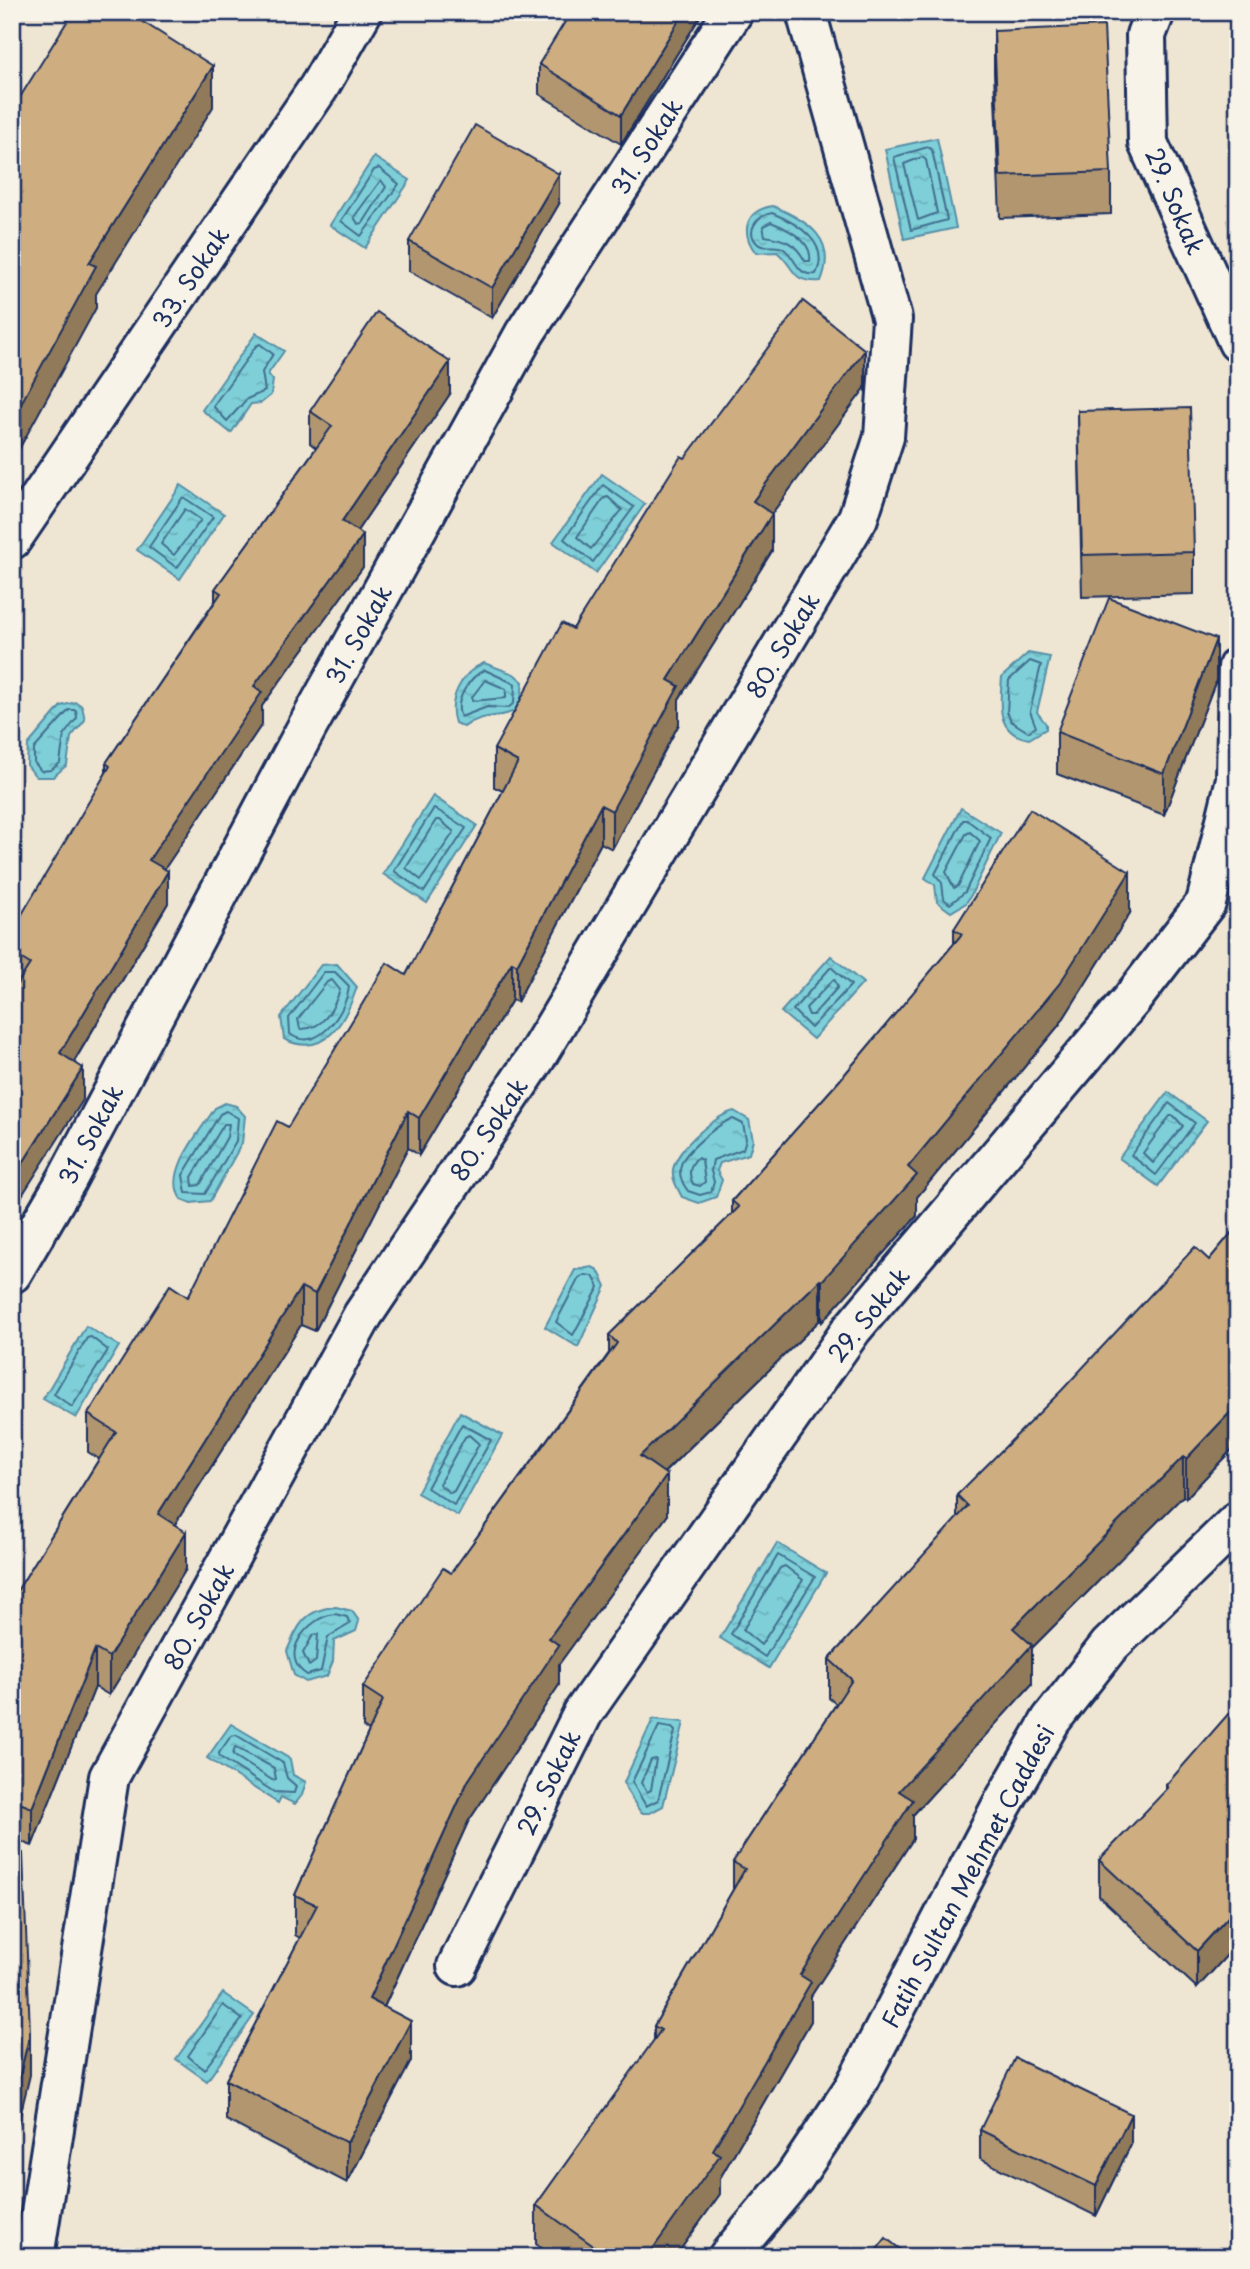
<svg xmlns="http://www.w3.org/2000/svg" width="1250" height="2269" font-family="'Playpen Sans',sans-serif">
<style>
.water{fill:url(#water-ripples);stroke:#568fa7;stroke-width:2}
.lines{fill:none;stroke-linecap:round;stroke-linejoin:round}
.shore{stroke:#436f8f;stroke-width:2}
.street-casing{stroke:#1b2f5e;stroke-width:44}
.secondary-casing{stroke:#1b2f5e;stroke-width:44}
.street{stroke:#f7f3e8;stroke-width:38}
.secondary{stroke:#f7f3e8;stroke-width:38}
.wall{fill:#b1966f;stroke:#1b2f5e;stroke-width:2}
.shaded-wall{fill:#907a5a;stroke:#1b2f5e;stroke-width:2}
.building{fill:#ceae81;stroke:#1b2f5e;stroke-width:2}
.labels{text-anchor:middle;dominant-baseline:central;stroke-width:5;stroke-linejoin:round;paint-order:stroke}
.street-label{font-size:24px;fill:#1b2f5e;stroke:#f7f3e8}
</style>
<defs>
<pattern id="water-ripples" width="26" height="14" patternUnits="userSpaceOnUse" patternTransform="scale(1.75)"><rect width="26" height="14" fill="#7ecfd8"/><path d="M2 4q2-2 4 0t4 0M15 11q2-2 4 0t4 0" fill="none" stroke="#6cb2bc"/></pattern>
</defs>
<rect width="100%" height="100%" fill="#efe5d3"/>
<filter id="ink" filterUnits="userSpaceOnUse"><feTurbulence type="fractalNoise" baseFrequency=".0143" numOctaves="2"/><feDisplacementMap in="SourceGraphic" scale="14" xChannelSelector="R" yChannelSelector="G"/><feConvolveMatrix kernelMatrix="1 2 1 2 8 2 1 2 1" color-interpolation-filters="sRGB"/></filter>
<g filter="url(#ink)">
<g class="water">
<polygon points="937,138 956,228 904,239 885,149"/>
<polygon points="374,157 410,180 365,248 330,225"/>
<path d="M773,206C808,221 838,239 821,281C790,283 797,269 777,252L756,253C740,232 745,210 773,206Z"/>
<polygon points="256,333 284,351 268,374 273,380 271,395 261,403 251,404 231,433 202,410"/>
<polygon points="602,474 645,504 596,573 553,542"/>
<polygon points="181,485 224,514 180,579 137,550"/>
<path d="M1028,653L1050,657L1037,712L1046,724V729L1029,739C995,734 1000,702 1002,677Z"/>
<path d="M484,663L514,674L523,682L520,708C502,720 482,712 464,727L455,723C447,699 462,672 484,663Z"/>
<polygon points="76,702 82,706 85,720 71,737 67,765 53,777 36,777 27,765 28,745 61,706"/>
<polygon points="433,796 477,825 427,903 383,874"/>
<polygon points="961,808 1001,833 971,895 966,903 951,912 937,902 935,885 925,878"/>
<polygon points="831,956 863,983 813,1039 781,1012"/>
<path d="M337,964L357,987C346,1020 325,1060 284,1039L281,1017L321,965Z"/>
<polygon points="1168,1092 1207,1121 1158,1186 1119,1158"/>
<path d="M225,1103L236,1106L245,1116L242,1143L210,1201L191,1203L181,1199C163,1172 201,1131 215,1108Z"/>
<path d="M734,1111L749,1120L753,1140L749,1154L720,1163L717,1171L722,1180L716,1197L699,1203L682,1197C679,1191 674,1183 673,1176C669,1154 715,1115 734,1111Z"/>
<polygon points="592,1267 598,1270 606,1286 578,1347 545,1327 575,1270"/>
<polygon points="86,1326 119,1346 76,1418 43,1399"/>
<polygon points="460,1412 502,1435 458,1516 417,1493"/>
<polygon points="777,1543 826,1573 769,1668 720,1638"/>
<path d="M336,1607L352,1611L359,1621L356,1631L334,1641L333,1661L327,1676L306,1682L294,1675L287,1651C298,1625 305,1609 336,1607Z"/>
<polygon points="653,1719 684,1722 663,1806 650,1813 641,1813 627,1791 624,1782"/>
<polygon points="231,1724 290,1759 293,1775 306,1782 302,1795 295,1804 281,1797 278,1803 207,1758"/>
<polygon points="223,1993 254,2015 207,2081 176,2059"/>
</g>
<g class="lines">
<g class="shore">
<polygon points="928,147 932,150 947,220 911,230 894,157"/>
<polygon points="922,157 926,160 937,213 918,220 904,164"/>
<polygon points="379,168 399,184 361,236 341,221 374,170"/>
<polygon points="381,180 386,187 363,223 358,224 354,217"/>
<path d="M772,213C797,223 831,243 816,274C797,277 797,259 784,249C777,243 764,250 758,244C744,231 758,215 772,213Z"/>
<path d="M771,222C786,228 813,241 810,261H805C795,242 784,239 765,236L763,226Z"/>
<polygon points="260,344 273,354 262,372 265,391 247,399 227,421 213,406 256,346"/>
<polygon points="603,485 634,507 593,562 564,539"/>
<polygon points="183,497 213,517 177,568 149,547"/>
<polygon points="608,497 622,510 591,549 577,537 604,498"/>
<polygon points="185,509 201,520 174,555 161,544"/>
<polygon points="1030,661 1041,665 1030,711 1036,727 1028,732 1011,721 1007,712 1009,680"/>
<path d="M485,670L515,684L514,703L508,708L487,707L461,717C453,701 470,676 485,670Z"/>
<polygon points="485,680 506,689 506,698 472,701 472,697"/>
<polygon points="69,710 76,710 77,718 64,735 60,763 51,770 41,771 34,762 34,749"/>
<polygon points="434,808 466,828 424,892 394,871"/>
<polygon points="436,820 440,820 454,832 421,880 406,868"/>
<polygon points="963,820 967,820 991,838 965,892 950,904 944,899 942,883 935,874"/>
<polygon points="970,832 980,841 958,886 954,888 946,872 966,834"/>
<polygon points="831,967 851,985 811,1028 793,1010"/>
<path d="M324,972H335L349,986C347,1010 318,1055 290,1034L289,1018Z"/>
<polygon points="834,979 838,987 813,1015 809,1015 806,1008"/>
<path d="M332,980L340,990C333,1010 323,1030 300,1029L298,1019L327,982Z"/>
<polygon points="1169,1103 1195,1123 1156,1175 1131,1155"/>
<polygon points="226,1111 238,1118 236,1141 205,1194 186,1193 183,1175 220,1114"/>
<polygon points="1170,1116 1174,1116 1183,1126 1153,1163 1143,1153"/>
<path d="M733,1119L743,1124L746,1139L743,1149L713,1160L711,1171L714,1182L711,1192L700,1195L688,1191C681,1182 677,1171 683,1160C689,1149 721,1121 733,1119Z"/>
<polygon points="229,1124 227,1137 200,1185 193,1186 192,1177 224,1124"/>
<path d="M697,1158L702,1160L705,1182L700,1186L693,1184C688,1173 689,1166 697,1158Z"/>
<polygon points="585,1275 593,1276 599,1287 573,1335 556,1322 579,1278"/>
<polygon points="91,1337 108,1350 72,1407 54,1394 87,1338"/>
<polygon points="462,1424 491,1440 454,1505 427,1488"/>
<polygon points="469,1435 479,1444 454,1491 450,1493 439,1484 465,1437"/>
<polygon points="778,1555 815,1577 765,1657 731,1634"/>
<polygon points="785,1566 803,1580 761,1645 743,1630 780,1568"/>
<path d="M335,1614L347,1617L350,1624L328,1637L321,1671L307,1675C276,1656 309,1616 335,1614Z"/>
<polygon points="318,1634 316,1661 309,1666 303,1653 313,1635"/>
<polygon points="659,1726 672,1728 675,1731 658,1800 646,1806 632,1782"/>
<polygon points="236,1735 283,1763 287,1778 296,1786 294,1793 274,1792 220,1757 219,1753 231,1736"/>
<polygon points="235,1747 274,1768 276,1779 272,1780 233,1755"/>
<polygon points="656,1759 651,1790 647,1792 641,1783 651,1760"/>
<polygon points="223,2005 242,2019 204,2070 188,2056"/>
</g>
<defs>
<g id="street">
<polyline points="1155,12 1146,35 1148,143 1238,342"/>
<polyline points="12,539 319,87 362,12"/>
<polyline points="12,1273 66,1181 305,731 525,333 733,12"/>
<polyline points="457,1966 583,1713 852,1329 1132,999 1206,903 1236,779 1238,667"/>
<polyline points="34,2257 109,1777 363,1315 535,1059 858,518 884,437 892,319 806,12"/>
</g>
<polyline id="secondary" points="728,2257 794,2178 854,2088 1002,1805 1051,1720 1109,1646 1238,1521"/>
</defs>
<use href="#street" class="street-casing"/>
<use href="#secondary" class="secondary-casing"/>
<use href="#street" class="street"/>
<use href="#secondary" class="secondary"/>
</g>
<g class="wall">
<polygon points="703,12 621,144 539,94 539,64"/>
<polygon points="1097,12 1118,12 1117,17"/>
<polygon points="994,31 1111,172 1111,214 1000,218 994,73"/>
<polygon points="559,204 492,318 409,271 409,241"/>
<polygon points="865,388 772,513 772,551 679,699 679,724 612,849 601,843 517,1002 512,1000 419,1155 408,1148 315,1331 301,1325 175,1524 186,1569 109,1695 95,1687 32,1846 12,1838 12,1599 99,1459 88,1452 88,1414 188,1297 288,1127 406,975 503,791 494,787 494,749 685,458"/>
<polygon points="450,394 357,531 363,567 262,706 262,724 164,869 168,903 74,1062 83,1100 15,987 12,985 12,953 106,773 106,763 215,601 215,589 316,448 310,443 310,411"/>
<polygon points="1078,411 1194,552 1194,594 1082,597"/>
<polygon points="1216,680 1164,815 1057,774 1057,732"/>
<polygon points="1130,913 1060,1024 917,1197 917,1216 822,1322 820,1320 664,1473 667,1516 559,1664 559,1685 468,1822 384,2007 411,2061 347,2183 226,2120 226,2080 300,1938 295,1935 295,1895 369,1731 363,1727 363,1687 451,1573 609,1353 609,1335 732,1214 732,1201 840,1080 954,944 954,929"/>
<polygon points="1238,1225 1238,1443 1186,1498 1183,1496 1032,1648 1032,1684 913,1815 913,1839 811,1996 811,2021 720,2178 720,2194 675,2257 554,2257 536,2244 536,2205 654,2041 654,2026 733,1890 733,1862 836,1704 829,1698 829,1659 957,1519 957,1495 1209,1260"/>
<polygon points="1238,1705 1238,1943 1197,1988 1099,1896 1099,1860 1166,1791 1166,1785"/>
<polygon points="980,2130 1131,2144 1096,2216 980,2159"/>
</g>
<g class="shaded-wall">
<polygon points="684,12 703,12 621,144 621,115"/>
<polygon points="213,66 213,107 96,294 96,308 12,462 12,420 89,263"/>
<polygon points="559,174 559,204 492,318 492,288"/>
<polygon points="865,350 865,388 753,539 753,501"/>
<polygon points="450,362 450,394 342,553 342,521"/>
<polygon points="772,514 772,551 679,699 679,724 612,849 612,811 668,680"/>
<polygon points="363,535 363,567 262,706 262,724 149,892 149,860 254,686"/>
<polygon points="1216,639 1216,680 1164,815 1164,774"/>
<polygon points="601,805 601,843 517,1002 517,965"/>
<polygon points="168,871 168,903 60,1085 60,1053"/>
<polygon points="1130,872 1130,913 1060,1024 917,1197 917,1216 822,1322 822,1281"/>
<polygon points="512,962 512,1000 419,1155 419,1118"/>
<polygon points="83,1068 83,1100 12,1211 12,1180"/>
<polygon points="408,1111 408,1148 315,1331 315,1294"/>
<polygon points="820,1280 820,1320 640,1496 640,1456"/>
<polygon points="301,1287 301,1325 158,1551 158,1514"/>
<polygon points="1238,1404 1238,1443 1186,1498 1186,1459"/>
<polygon points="1183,1457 1183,1496 1032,1648 1032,1684 913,1815 913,1839 811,1996 811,2021 720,2178 720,2194 675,2257 647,2257 713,2150 800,1975 899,1791 1013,1628"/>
<polygon points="667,1475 667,1516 559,1664 559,1685 468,1822 369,2040 369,1999 468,1781 549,1638"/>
<polygon points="186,1532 186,1569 109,1695 109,1657"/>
<polygon points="95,1649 95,1687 32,1846 32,1808"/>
<polygon points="1238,1906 1238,1943 1197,1988 1197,1951"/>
<polygon points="411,2021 411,2061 347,2183 347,2143"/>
<polygon points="30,2033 30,2075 12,2149 12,2107"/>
<polygon points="1131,2114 1131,2144 1096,2216 1096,2186"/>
</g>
<g class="building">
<polygon points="73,12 127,12 213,66 89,263 96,266 12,420 12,110"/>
<polygon points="571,12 684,12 621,115 539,64"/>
<polygon points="1104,26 1111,172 1000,176 994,31"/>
<polygon points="475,125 559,174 492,288 409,241"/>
<polygon points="803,301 865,350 753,501 772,514 668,680 679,686 612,811 601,805 517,965 512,962 419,1118 408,1111 315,1294 301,1287 158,1514 186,1532 109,1657 95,1649 32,1808 12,1800 12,1599 116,1432 88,1414 170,1285 188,1297 277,1121 288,1127 387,963 406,975 518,762 494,749 562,623 573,629 681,456 685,458"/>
<polygon points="377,312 450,362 342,521 363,535 254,686 262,692 149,860 168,871 60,1053 83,1068 12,1180 12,992 30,964 12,953 12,931 110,766 106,763 221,593 215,589 332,426 310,411"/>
<polygon points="1190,408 1194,552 1082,555 1078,411"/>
<polygon points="1109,598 1216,639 1164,774 1057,732"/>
<polygon points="1030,809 1130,872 1060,983 908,1167 917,1175 822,1281 820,1280 640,1456 667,1475 549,1638 559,1645 468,1781 369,1999 411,2021 347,2143 226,2080 317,1905 295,1895 383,1700 363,1687 443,1568 451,1573 617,1343 609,1335 739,1207 732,1201 840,1080 962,934 954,929"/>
<polygon points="1238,1225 1238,1404 1186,1459 1183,1457 1013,1628 1032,1645 899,1791 913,1800 800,1975 811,1982 713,2150 720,2155 647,2257 609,2257 536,2205 661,2030 654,2026 745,1869 733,1862 852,1680 829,1659 968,1506 957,1495 1062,1390 1195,1247 1209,1260"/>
<polygon points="1237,1704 1238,1906 1197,1951 1099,1860 1168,1788 1166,1785"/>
<polygon points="23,1853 30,2033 12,2107 12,1854"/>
<polygon points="1015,2058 1131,2114 1096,2186 980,2130"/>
<polygon points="886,2238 910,2257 871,2257"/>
</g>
</g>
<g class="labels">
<g class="street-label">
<text transform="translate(646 146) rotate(-57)">31. Sokak</text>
<text transform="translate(1176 201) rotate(67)">29. Sokak</text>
<text transform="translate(190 277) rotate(-56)">33. Sokak</text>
<text transform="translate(358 634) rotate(-61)">31. Sokak</text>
<text transform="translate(782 645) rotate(-59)">80. Sokak</text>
<text transform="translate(488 1129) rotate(-56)">80. Sokak</text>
<text transform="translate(90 1134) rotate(-62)">31. Sokak</text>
<text transform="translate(868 1314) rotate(-51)">29. Sokak</text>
<text transform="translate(198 1616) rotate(-61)">80. Sokak</text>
<text transform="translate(548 1782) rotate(-64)">29. Sokak</text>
<text transform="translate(967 1876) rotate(-62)">Fatih Sultan Mehmet Caddesi</text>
</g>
</g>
<rect width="1250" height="2269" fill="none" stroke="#f7f3e8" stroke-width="42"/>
<rect x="21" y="21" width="1208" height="2227" fill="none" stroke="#1b2f5e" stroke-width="2.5" filter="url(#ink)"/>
</svg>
